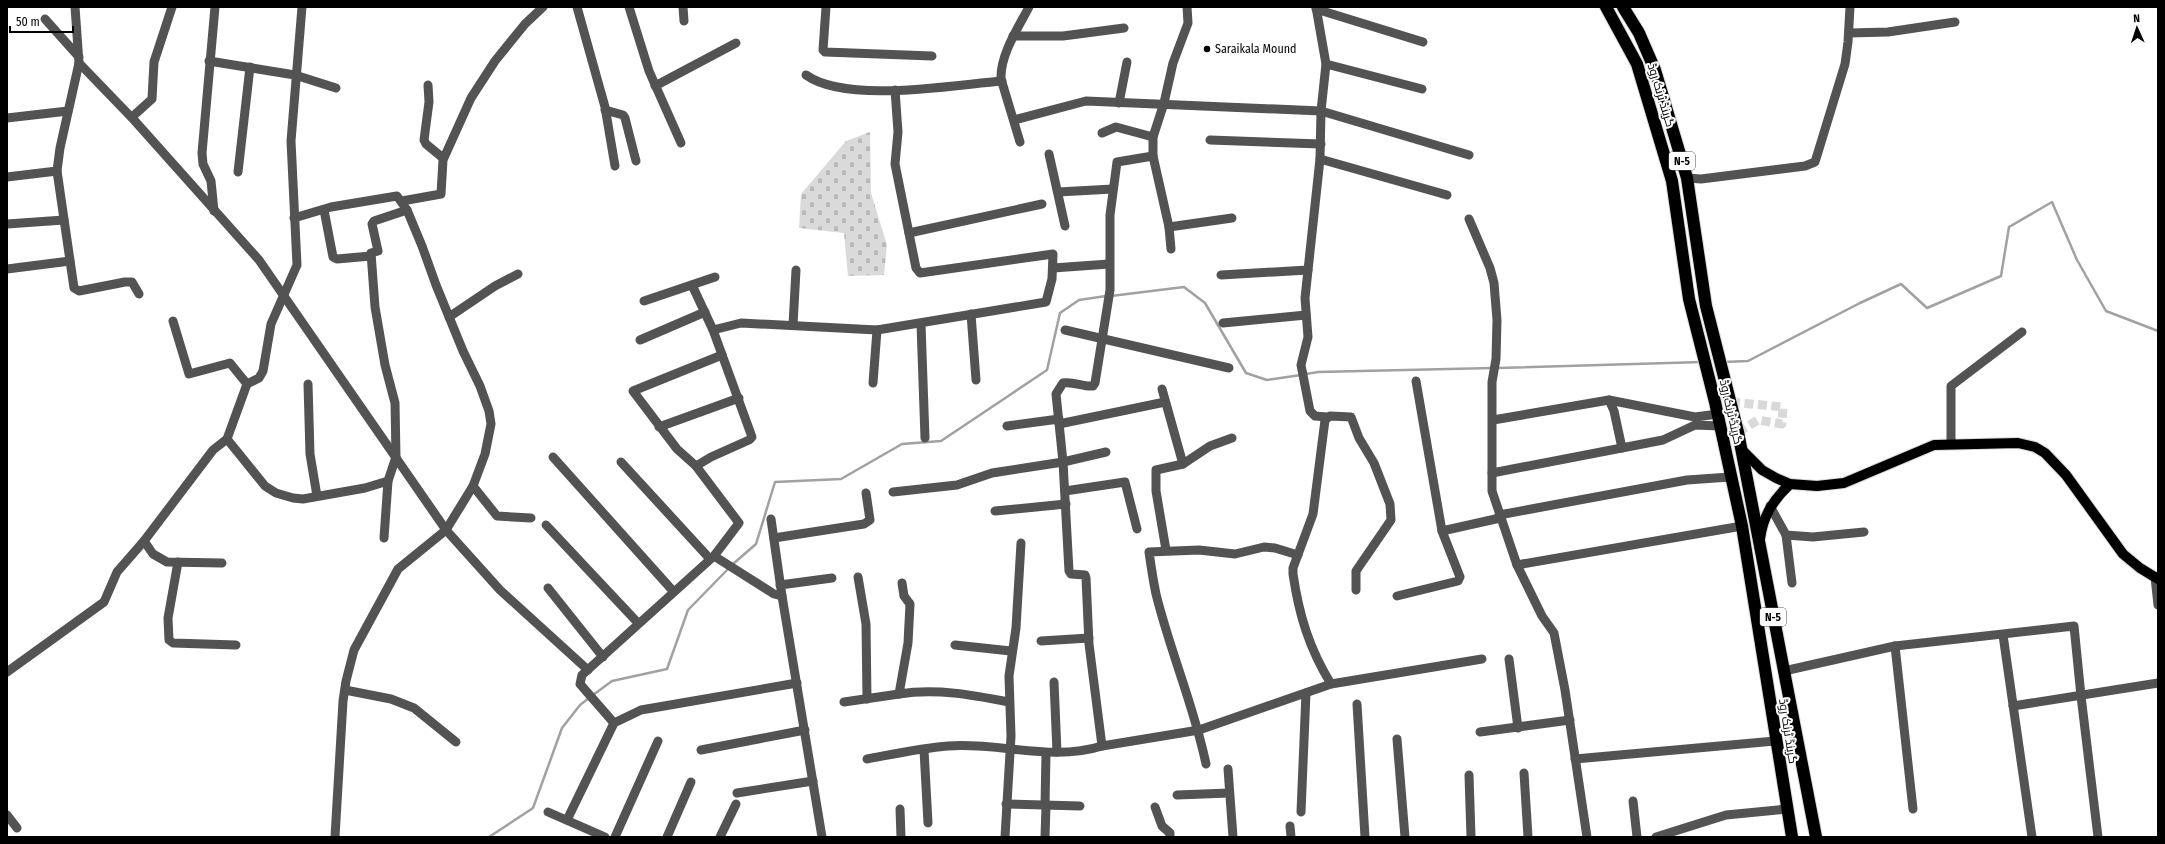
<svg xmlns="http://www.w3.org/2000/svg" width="2165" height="844" font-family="'Fira Sans Condensed',Cairo,sans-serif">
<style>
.cemetery{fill:url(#cemetery-stones)}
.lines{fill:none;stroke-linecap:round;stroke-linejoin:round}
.stream{stroke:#a1a1a1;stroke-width:2.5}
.minor-tunnel{stroke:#d9d9d9;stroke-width:9;stroke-dasharray:9 4.5;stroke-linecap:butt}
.major-casing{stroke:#dbdbdb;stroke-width:12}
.highway-casing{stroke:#dbdbdb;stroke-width:14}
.minor{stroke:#535353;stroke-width:9}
.major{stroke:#000;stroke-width:10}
.highway{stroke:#000;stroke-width:12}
.poi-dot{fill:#000;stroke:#fff;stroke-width:1.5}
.labels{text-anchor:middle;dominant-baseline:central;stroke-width:4;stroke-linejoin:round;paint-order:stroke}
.shield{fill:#fff;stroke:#4c4c4c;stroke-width:1}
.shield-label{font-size:11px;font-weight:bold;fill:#000}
.poi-label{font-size:12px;fill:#000;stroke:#fff;text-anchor:start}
.street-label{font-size:12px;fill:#000;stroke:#fff}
</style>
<defs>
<pattern id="cemetery-stones" width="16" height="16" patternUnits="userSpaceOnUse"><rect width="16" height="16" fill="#dadada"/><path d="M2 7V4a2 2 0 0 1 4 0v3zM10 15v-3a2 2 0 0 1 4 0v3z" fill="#b9b9b9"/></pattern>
</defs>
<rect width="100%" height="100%" fill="#fff"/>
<polygon class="cemetery" points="870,132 871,193 887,245 884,275 848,276 844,233 799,228 801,194 846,141"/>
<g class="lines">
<g class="stream">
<polyline points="1111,296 1184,287 1205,303 1246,373 1267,380 1301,375"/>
<polyline points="1723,362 1748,361 1860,303 1901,284 1927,308 2001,276 2009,227 2052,202 2077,260 2106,311 2158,331"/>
<polyline points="1497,368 1702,362"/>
<polyline points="1306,374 1318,372 1492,368"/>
<polyline points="733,564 756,544 775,482 841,479 902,444 941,441 1047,370 1060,313 1079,300 1106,296"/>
<polyline points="593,695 612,681 667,669 688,610 729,568"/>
<polyline points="489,837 533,808 562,728 580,705 589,698"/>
</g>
<polyline class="minor-tunnel" points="1731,402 1783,407 1782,424 1758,420 1738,432"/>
<defs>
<g id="major">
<polyline points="1741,449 1762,470 1776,478 1790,484 1817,486 1844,483 1934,445 2018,443 2035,447 2045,453 2066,475 2123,554 2140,568 2158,579"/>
<path d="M1760,539C1763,516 1773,500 1790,484"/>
</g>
<g id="highway">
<polyline points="1606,7 1637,64 1672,181 1689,299 1715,402 1742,526 1792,837"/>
<polyline points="1623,7 1639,33 1655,70 1687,178 1706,306 1738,432 1816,837"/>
</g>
</defs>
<use href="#major" class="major-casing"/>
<use href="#highway" class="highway-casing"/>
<g class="minor">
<polyline points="75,7 79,63 134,120 259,260 446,530 500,590 588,670"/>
<polyline points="577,7 605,107 615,166"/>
<polyline points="629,7 649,71 681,143"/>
<polyline points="683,7 684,21"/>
<polyline points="826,7 823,50 825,52 932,56"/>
<polyline points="1316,7 1326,64 1321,111 1320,159 1447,195"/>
<polyline points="1316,9 1423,42"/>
<polyline points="45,19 79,57"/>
<polyline points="1849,33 1888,32 1955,22"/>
<polyline points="1013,36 1063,36 1124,28"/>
<polyline points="209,61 295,75 336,88"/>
<polyline points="79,63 60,148 57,171 74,288 79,291 125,282 132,282 139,294"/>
<polyline points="1326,64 1422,89"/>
<path d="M806,75C847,104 952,85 1002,81"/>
<polyline points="428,85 429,102 424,140 426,144 443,158"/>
<polyline points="655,86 736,43"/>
<polyline points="1119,103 1127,62"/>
<polyline points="605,110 623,115 625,118 636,161"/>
<polyline points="132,117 152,99 154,62 172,7"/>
<polyline points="7,118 68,111"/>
<polyline points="1014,120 1086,101 1321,111 1469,155"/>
<polyline points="1102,133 1116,127 1153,137"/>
<polyline points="1210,140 1321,144"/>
<path d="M1020,142L1001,79C1000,55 1018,28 1029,7"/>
<polyline points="1049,154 1065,226"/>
<polyline points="1320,159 1305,298 1308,337 1301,365 1310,411 1315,416 1327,417"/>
<polyline points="238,172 250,67"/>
<polyline points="7,177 57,171"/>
<polyline points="1687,178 1701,179 1805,166 1815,162 1845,64 1848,42 1850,7"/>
<polyline points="1058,192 1113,189"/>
<polyline points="402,201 441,194 443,160 471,98 495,61 525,24 543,7"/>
<polyline points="324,210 333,257 337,259 371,256"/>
<polyline points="214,211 211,181 203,164 202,153 215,7"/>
<polyline points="294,218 331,207 397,196 407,210 422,246 436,285 463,351 480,386 489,411 491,424 485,454 473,486 446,530 398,569 367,626 354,650 346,681 343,701 335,837"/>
<polyline points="1469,219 1490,268 1494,283 1497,320 1496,359 1492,382 1492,491 1517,565 1542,616 1554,633 1565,690 1587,837"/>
<polyline points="7,224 64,220"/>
<polyline points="1169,227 1232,218"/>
<polyline points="909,233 1042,204"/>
<polyline points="1171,249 1169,227 1153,156 1153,137 1164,103 1173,63 1188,23 1187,7"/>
<polyline points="1053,268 1109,264"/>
<polyline points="7,269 70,261"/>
<polyline points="1221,275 1308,270"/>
<polyline points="692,285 713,330 752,437 749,440 711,457 696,466"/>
<polyline points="644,301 715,277"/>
<polyline points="971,314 976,380"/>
<polyline points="449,317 495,286 518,274"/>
<polyline points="173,321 189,374 230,363 247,384 227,439 265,486 276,493 293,498 303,499 365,488 388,481 396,457 395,403 385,365 375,307 371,253 378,251 372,224 374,221 407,210"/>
<polyline points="1223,323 1306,315"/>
<polyline points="921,324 925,438"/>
<polyline points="793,325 796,270"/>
<polyline points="713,330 741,323 877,330 1046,302 1052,279 1053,254 920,273 916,268 895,164 898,132 895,90"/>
<polyline points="1065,330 1229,368"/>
<polyline points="640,340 705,312"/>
<polyline points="873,383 877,330"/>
<polyline points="247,384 259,378 263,371 271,324 297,265 291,141 302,7"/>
<polyline points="308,384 310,454 317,496"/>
<polyline points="1162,389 1183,464"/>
<polyline points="1609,400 1614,411 1622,448"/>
<polyline points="1493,420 1609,400 1695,417 1718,414"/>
<polyline points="1059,424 1165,402"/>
<polyline points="1007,426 1059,419"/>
<polyline points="659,427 739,398"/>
<polyline points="1951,444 1951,386 2022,332"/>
<polyline points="553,457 673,591"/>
<polyline points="621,462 710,559"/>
<polyline points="1492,473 1663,440 1695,425 1720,426"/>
<polyline points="473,486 497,516 531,518"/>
<polyline points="1065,491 1125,482 1137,529"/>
<polyline points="893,492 957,485 992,473 1063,462 1106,452"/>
<polyline points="1770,506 1786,535 1813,537 1864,532"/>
<polyline points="995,511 1066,504"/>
<polyline points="1499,515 1687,480 1730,477"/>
<polyline points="771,519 782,596 822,837"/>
<polyline points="546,525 638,623"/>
<polyline points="1442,531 1500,518"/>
<polyline points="1786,535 1792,583"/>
<polyline points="384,538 388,481"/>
<polyline points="774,538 864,524 870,520 866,493"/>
<polyline points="144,541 153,554 167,562 222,563"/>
<polyline points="1166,550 1156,491 1156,470 1183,464 1210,446 1232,438"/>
<polyline points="714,556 774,594 782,596"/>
<polyline points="178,562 168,618 169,640 173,643 236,645"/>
<polyline points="1517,565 1742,526"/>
<polyline points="858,577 866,624 867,699"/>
<polyline points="2155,577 2158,605"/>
<path d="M902,583L904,596L910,604L908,643L899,694C936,688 973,695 1009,702"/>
<polyline points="780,585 832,578"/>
<polyline points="548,588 603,657"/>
<polyline points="1397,596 1458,581 1460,577 1442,531 1416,381"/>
<polyline points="2003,635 2032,837"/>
<polyline points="1041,641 1089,638"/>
<polyline points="955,645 1011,651"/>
<polyline points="1895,646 1913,809"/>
<polyline points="1509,659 1518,728"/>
<polyline points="1784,671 1895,646 2074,626 2081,696 2098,837"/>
<polyline points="7,672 104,602 117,572 144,541 213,450 227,439"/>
<polyline points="1054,682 1057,752"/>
<path d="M1331,684C1309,648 1299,615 1293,574V568L1313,514L1325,420L1330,416L1351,417L1359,438L1374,463L1390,504L1391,520L1356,571V590"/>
<polyline points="345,690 391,699 414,708 456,742"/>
<polyline points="844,702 899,694"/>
<polyline points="1357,704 1365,837"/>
<polyline points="2013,706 2158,683"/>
<polyline points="614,723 580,684 582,675 714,556 739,523 696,466 677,449 633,391 722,355"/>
<polyline points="1480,732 1570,720"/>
<polyline points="1397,739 1405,837"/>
<path d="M1102,746L1089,644L1086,578L1085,575L1071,574L1069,571L1063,462L1056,394L1063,383C1073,381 1083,387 1093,386L1095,383L1110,290V215L1117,162L1153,156"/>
<polyline points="701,750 805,730"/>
<polyline points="924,750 928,823"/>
<path d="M867,759C894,754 921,748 948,746C1001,742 1051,762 1102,746L1199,730L1331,684L1482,659"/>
<polyline points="1575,759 1775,741"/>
<path d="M1206,764C1194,706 1170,651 1156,594C1153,580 1151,566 1149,552L1199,550L1235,554L1264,547L1275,548L1298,555"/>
<polyline points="1228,769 1233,837"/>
<polyline points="1524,773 1528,837"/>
<polyline points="1469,775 1471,837"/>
<polyline points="737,793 813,781"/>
<polyline points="1177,795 1229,793"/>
<polyline points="1633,801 1637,837"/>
<polyline points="1006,804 1080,806"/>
<polyline points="1045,806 1046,753"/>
<polyline points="1155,807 1162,826 1170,833 1170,837"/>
<polyline points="900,809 901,837"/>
<polyline points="548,812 605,837"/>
<polyline points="1301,812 1306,693"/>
<polyline points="7,815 17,828"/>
<polyline points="567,820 614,723 641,710 797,683"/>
<polyline points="1290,826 1291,837"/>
<polyline points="615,837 658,741"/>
<polyline points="667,837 691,782"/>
<polyline points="720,837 736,804"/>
<polyline points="1005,837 1011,736 1009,676 1016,628 1021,543"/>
<polyline points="1045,837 1046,806"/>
<polyline points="1656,837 1726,815 1787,809"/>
</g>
<use href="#major" class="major"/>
<use href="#highway" class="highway"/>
</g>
<circle class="poi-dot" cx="1207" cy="49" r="4"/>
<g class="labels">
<g class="shield">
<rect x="1669" y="152" width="26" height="18" rx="3"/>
<rect x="1760" y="608" width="26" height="18" rx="3"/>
</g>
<g class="shield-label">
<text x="1682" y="161">N-5</text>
<text x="1773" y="617">N-5</text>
</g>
<g class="poi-label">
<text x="1215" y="49">Saraikala Mound</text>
</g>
<g class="street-label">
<text transform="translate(1661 95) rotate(73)">گرینڈ ٹرنک روڈ</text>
<text transform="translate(1731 412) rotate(77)">گرینڈ ٹرنک روڈ</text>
<text transform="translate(1788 731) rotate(81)">گرینڈ ٹرنک روڈ</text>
</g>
</g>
<rect width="2165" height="844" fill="none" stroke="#000000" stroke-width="16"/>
<g transform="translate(2137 28) rotate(357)" stroke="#ffffff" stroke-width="3" paint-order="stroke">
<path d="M0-3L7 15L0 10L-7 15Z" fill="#000000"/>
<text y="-6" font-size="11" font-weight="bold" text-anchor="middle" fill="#000000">N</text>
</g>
<path d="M10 26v6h63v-6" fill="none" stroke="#000000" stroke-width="2"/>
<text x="16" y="26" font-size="12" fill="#000000" stroke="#ffffff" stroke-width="3" paint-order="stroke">50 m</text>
</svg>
